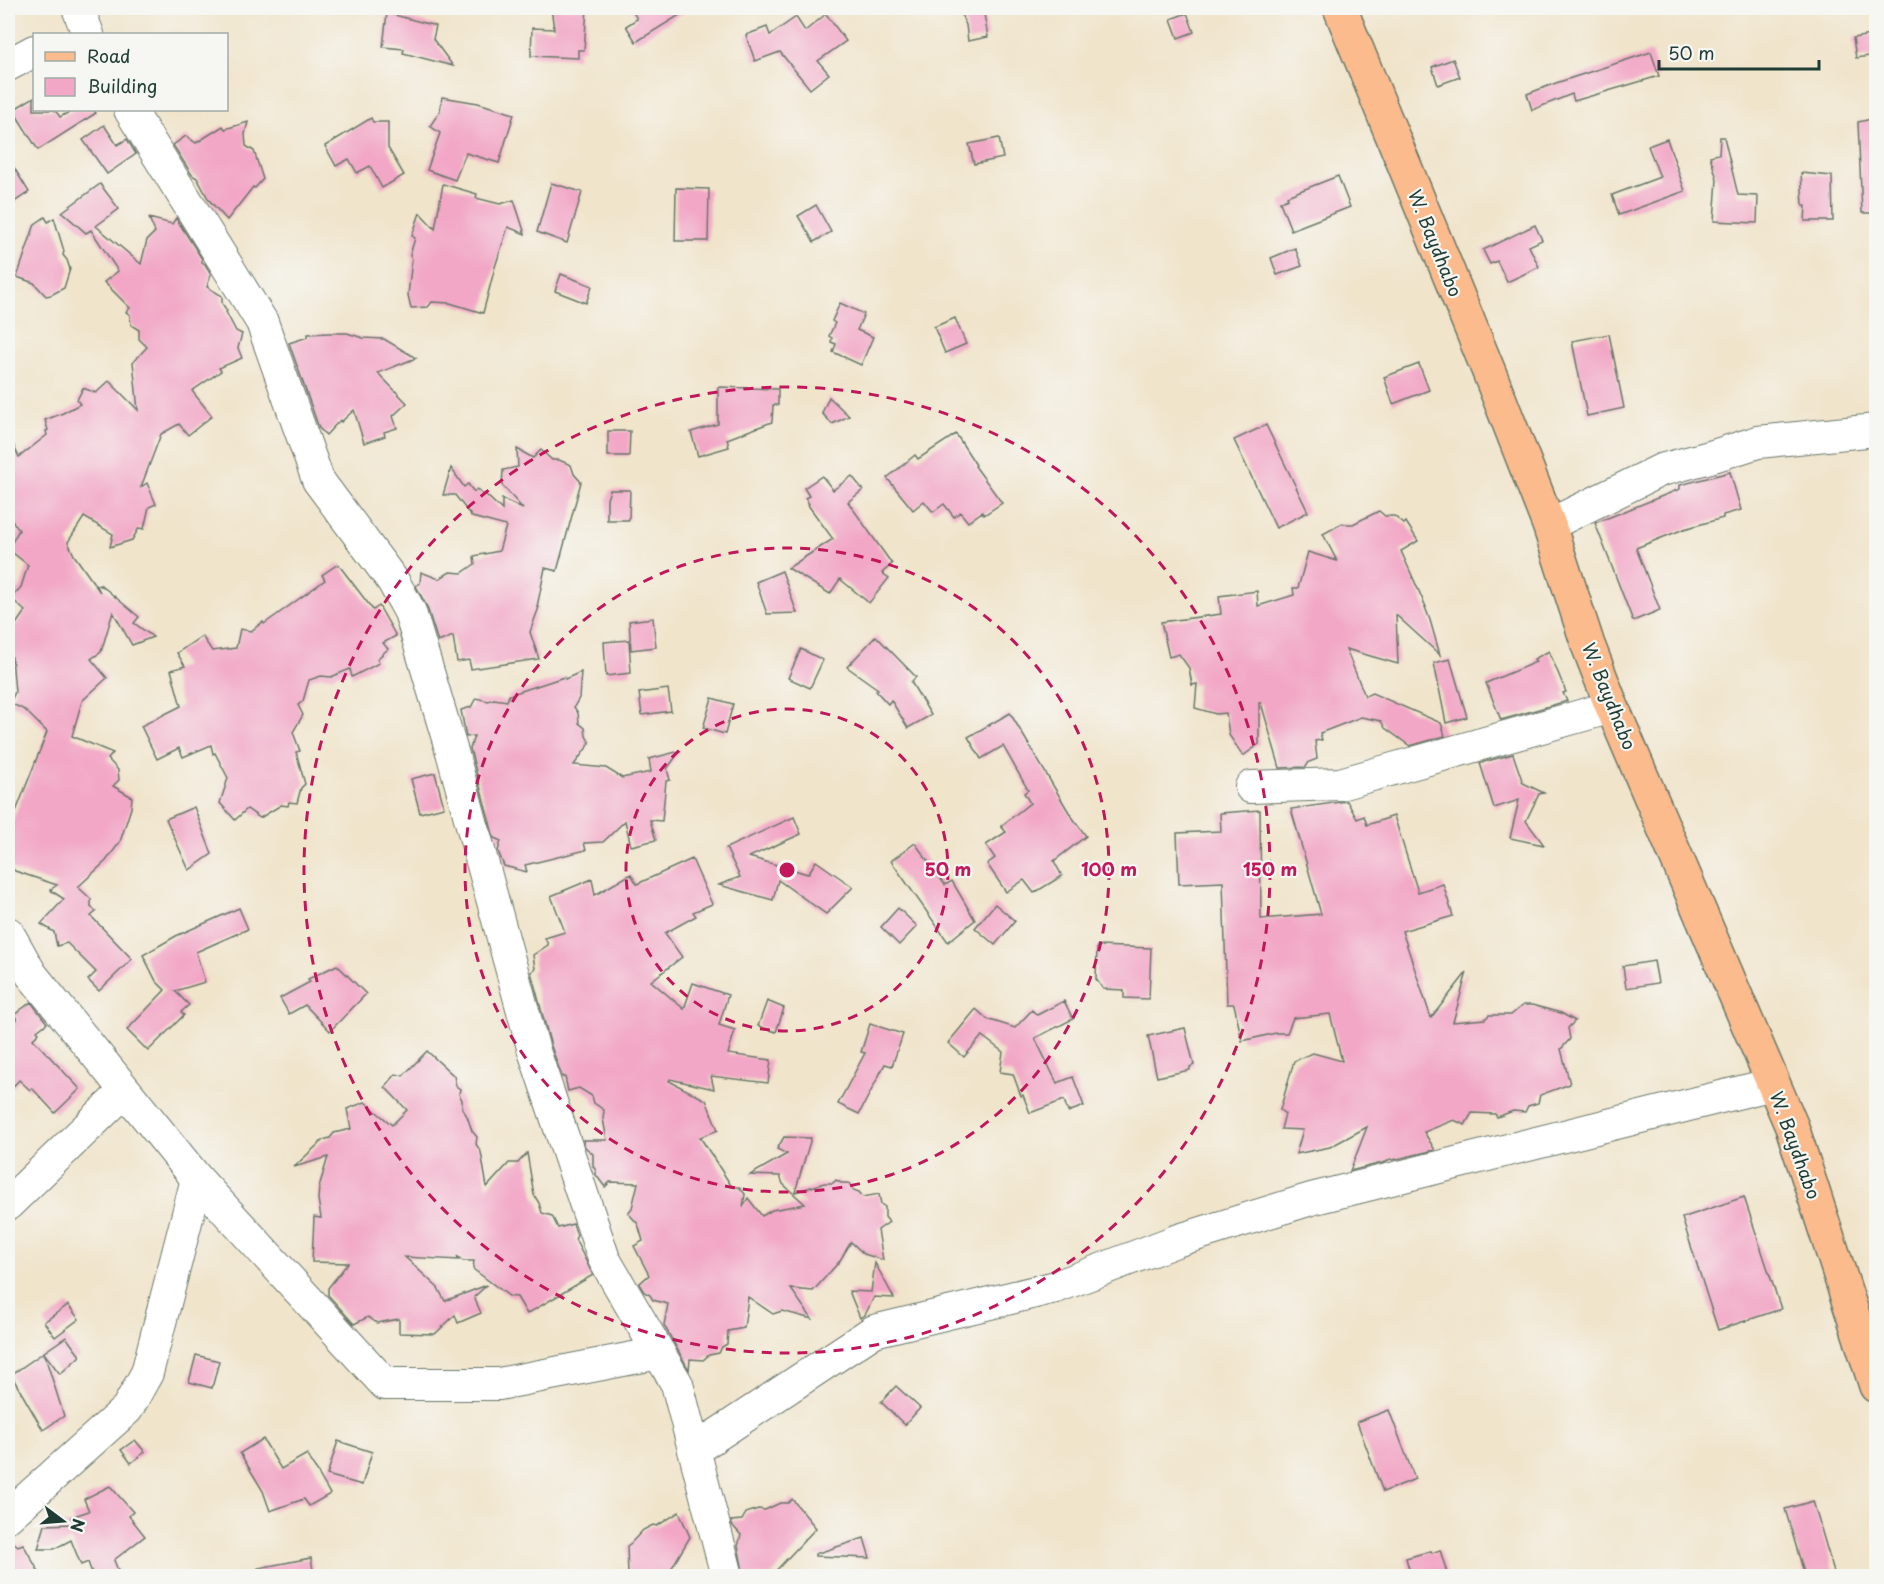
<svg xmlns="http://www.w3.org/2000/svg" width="1884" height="1584" font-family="'Playpen Sans',sans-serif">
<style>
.building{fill:#f2a7c6}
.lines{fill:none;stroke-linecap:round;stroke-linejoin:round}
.minor-casing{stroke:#687769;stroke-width:34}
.major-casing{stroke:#687769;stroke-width:36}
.minor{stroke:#fff;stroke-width:32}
.major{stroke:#fbbb8d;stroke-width:33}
.ring{fill:none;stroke:#c2185b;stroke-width:3;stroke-dasharray:10 8}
.labels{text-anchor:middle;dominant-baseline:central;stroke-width:4.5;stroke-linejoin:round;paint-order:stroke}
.street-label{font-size:18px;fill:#1f3d34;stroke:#f6f6f2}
.centre{fill:#c2185b;stroke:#f6f6f2;stroke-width:3}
.ring-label{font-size:18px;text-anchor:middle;font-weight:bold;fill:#c2185b;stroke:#f6f6f2;stroke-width:4.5;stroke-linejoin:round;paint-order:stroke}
</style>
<rect width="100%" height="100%" fill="#f6f6f2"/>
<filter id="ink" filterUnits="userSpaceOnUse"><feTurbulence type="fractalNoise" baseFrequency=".0167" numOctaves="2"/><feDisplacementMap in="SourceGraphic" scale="12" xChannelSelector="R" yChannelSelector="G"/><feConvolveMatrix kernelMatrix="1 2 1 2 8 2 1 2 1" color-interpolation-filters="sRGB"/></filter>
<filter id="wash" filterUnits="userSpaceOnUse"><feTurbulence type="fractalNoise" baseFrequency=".008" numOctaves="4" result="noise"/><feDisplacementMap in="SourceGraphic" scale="24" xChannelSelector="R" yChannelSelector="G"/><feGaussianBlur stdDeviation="1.35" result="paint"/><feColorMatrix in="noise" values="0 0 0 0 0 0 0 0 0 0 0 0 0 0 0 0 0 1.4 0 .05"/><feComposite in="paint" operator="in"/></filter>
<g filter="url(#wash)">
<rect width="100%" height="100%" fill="#f0e4cb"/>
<g id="blocks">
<g class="building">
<polygon points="551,8 587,8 584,50 578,50 578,58 531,56 532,28 554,29"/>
<polygon points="631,8 691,8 636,42 626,26 637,19"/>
<polygon points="958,8 983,8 988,37 968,41 966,25"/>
<polygon points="387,13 436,26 433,39 453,66 403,53 404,49 383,47"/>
<polygon points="1187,13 1194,32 1178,38 1171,19"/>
<polygon points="826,14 846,41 818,61 829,74 810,89 780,52 755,61 746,35 767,27 770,35 796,17 805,31"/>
<polygon points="1876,34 1876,55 1856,58 1853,38"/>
<polygon points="1651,52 1659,76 1574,101 1572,94 1532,110 1527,94 1556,83"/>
<polygon points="1453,59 1460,77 1438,85 1432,67"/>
<polygon points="34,97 34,110 55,110 60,117 73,110 94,110 96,113 38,150 13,110"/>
<polygon points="442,97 478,103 514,114 499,163 466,153 455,180 427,170 440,133 430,126 440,111"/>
<polygon points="371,118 373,122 388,122 388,148 404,175 382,188 370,166 357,173 349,159 336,166 325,146"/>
<polygon points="1876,118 1876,213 1862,213 1858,122"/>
<polygon points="248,122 245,134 246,146 254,151 263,179 255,188 253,187 227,220 209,200 197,178 192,175 173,145 186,136 196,143 223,126 225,129"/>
<polygon points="104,125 117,145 127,139 136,154 107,174 83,140"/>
<polygon points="1720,137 1724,137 1738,195 1758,196 1757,223 1714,221 1717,179 1710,156 1719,154"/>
<polygon points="999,138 1003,158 974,164 969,144"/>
<polygon points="1667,139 1685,191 1619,215 1612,195 1660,177 1648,146"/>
<polygon points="8,158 29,192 8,206"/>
<polygon points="1801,173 1832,176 1833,221 1805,221 1806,205 1803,205"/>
<polygon points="1338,176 1350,207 1291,230 1280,202 1288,199 1287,196"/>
<polygon points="551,183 582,192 567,243 537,232"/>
<polygon points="100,184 119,209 96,226 141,264 147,240 155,232 149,218 172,224 176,218 202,259 202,262 205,264 211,274 207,287 222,296 222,303 227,311 226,312 236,331 242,334 238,348 242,358 219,368 221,371 192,391 212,416 188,435 179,424 161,434 141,487 147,483 156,504 149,507 144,529 139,528 132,540 110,547 113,534 84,517 68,542 74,555 100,592 97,586 99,585 101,586 101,585 139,617 134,623 153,637 132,645 113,612 101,652 91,659 107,678 82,701 72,736 113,753 108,759 118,770 119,780 113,786 132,797 131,808 120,842 106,861 78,887 91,899 91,906 96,912 91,916 132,959 99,991 88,980 96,972 67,943 57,946 54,932 41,924 64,899 50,890 57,885 15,871 8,864 8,832 47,732 25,710 10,703 15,692 12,657 8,653 8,633 14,627 25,611 11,598 21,587 28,565 8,549 19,530 8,515 8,434 19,457 47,435 46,431 48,430 45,420 63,413 80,404 77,400 83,388 96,393 109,381 138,410 133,362 147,347 139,339 139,330 131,325 130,315 126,312 130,308 104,282 118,271 91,230 86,233 62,212"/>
<polygon points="443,184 477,194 476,198 500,204 514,200 525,234 508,227 495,267 483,313 450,303 432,302 428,307 411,308 408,295 412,259 410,255 415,238 412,236 420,213 435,229"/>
<polygon points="676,188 709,189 708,241 675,241"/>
<polygon points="816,205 831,232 814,242 798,216"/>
<polygon points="45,217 48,222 54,218 64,251 63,255 67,260 70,269 64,288 51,295 46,296 34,283 17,277 35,224"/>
<polygon points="1535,225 1542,240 1529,246 1539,267 1507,282 1497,261 1490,264 1483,250"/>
<polygon points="1295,248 1302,266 1277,275 1271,258"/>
<polygon points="561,274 592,286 586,303 555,291"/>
<polygon points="840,303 864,314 857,330 873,337 861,365 833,352 836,344 831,342 832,338 829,336 835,323 832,321"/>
<polygon points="955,318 966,344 945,353 934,327"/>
<polygon points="329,333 347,333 363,338 384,339 416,358 378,373 407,403 393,416 397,428 384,432 385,436 364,443 354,410 341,422 340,420 326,435 319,428 289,343 308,337 308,334"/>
<polygon points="1609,334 1624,408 1587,416 1572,341"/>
<polygon points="1419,364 1429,390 1393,404 1384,377"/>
<polygon points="718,387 778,389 778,405 773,405 772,422 727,439 729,447 698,456 691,432 718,424"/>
<polygon points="829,397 849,416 832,424 822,413"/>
<polygon points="1266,425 1308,512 1276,528 1234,440"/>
<polygon points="608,431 630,431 629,456 608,456"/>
<polygon points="956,434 976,465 975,466 1002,503 984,515 982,512 968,522 960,512 954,517 944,504 933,512 924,501 913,510 887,478 915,455 918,459"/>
<polygon points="517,449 533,458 541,450 552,460 559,460 571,465 574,474 581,482 557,571 545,568 537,607 539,607 530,632 539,659 471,669 469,660 457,662 453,636 438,642 427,607 416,586 420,583 421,572 439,579 450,572 462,573 475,564 474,556 499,551 506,526 472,517 455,495 443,495 451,468 464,487 468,484 474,492 477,489 483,495 485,494 502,510 502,499 523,509 502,485 503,470 518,467"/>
<polygon points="1730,472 1741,510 1723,515 1723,518 1684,529 1636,548 1660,610 1633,621 1595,523 1680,489 1680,485"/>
<polygon points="822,476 833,490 852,476 863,490 848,502 892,564 882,573 889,578 869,603 840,579 830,594 788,568 833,539 808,505 809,504 805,498 809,496 804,488"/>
<polygon points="610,490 630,490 629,520 607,520 607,499"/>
<polygon points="1379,511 1385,516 1394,516 1404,524 1406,522 1418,541 1401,551 1426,607 1425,607 1430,620 1440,655 1396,615 1398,664 1346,649 1365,696 1372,693 1441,723 1445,736 1410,746 1385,728 1381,721 1361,717 1320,733 1322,740 1315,741 1317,759 1309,762 1306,767 1280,768 1261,703 1259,703 1259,744 1243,756 1229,735 1226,713 1216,714 1195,708 1197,684 1192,685 1189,668 1179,654 1169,657 1161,622 1221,614 1219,596 1257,591 1258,606 1294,595 1293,588 1298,588 1308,552 1337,561 1323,534 1341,524 1353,524"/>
<polygon points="338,564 373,610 379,606 396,636 383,643 388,649 377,659 379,663 352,677 350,669 331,677 321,676 309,680 303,701 298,705 303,715 293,732 300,751 296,752 305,784 301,788 297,803 289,802 288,806 281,805 260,818 247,809 235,820 220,803 228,778 215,753 213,754 211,745 183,757 179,748 157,759 141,726 181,706 171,670 185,666 177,653 202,636 212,651 236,648 240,629 251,631 263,622 264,624 325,580 322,575"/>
<polygon points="782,571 797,613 767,614 756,582"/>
<polygon points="653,618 656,647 631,650 629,621"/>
<polygon points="876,636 916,677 911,682 931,715 908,728 891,700 888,704 876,691 878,689 847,667"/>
<polygon points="629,640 631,673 606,676 604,642"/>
<polygon points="801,649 823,660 810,688 788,678"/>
<polygon points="1549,651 1566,692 1563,693 1567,701 1501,720 1486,683 1536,662 1534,659"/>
<polygon points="1450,659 1467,717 1446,723 1434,663"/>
<polygon points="581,672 579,698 574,707 578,713 579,723 585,728 586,736 590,743 574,765 606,768 622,778 651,772 649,759 680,751 667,769 670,780 666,781 662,821 650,820 656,840 631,846 625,821 603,842 584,843 586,850 525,865 527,872 504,866 498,851 501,841 494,838 470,749 474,736 466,737 461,710 471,707 476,698 488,701 494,699 507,701 509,695 564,677 565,679"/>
<polygon points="668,689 671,711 642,715 639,693"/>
<polygon points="712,698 733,704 725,734 703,728"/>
<polygon points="1010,713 1070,814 1086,836 1054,861 1062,876 1034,893 1024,880 1006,892 987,864 995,858 986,845 1006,832 1001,826 1030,803 1024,793 1028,790 1003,746 981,759 968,737"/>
<polygon points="1513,754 1523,783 1544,793 1539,794 1526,821 1544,845 1510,838 1519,800 1494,808 1480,763"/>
<polygon points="435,773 444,807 420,813 411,779"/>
<polygon points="1347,801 1357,819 1364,816 1367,825 1394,816 1418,892 1443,884 1453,916 1402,931 1431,1018 1467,972 1453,1022 1485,1019 1489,1015 1511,1015 1523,1005 1532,1005 1561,1013 1575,1021 1568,1028 1570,1039 1561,1049 1570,1084 1540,1095 1538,1103 1528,1106 1525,1112 1513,1111 1497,1117 1495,1114 1472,1113 1465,1125 1454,1120 1424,1132 1435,1150 1393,1160 1390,1159 1386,1162 1350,1171 1367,1127 1330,1147 1296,1154 1303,1130 1281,1129 1285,1114 1280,1110 1294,1061 1313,1053 1342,1061 1330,1014 1293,1018 1287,1033 1276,1033 1242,1041 1234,1004 1227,1004 1223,882 1179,884 1177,833 1221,831 1220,813 1260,810 1261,919 1321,914 1291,809"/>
<polygon points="194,807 212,854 189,870 166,819"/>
<polygon points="794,817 801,834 749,857 808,874 816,861 853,887 826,914 778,880 773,900 719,885 740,877 726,848"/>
<polygon points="915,843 945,885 952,881 975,920 948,942 891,861"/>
<polygon points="692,859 712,904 693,912 696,916 665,933 682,957 651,981 684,1009 693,983 728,995 719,1025 735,1030 728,1054 771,1060 768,1083 711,1076 714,1089 670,1079 669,1081 706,1100 718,1130 700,1137 732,1187 739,1187 745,1194 743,1207 748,1198 762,1216 772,1210 805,1204 783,1184 780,1176 750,1175 787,1154 777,1149 784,1137 811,1138 795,1192 824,1183 833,1183 836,1180 841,1183 849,1183 853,1190 859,1192 863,1197 879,1194 881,1204 885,1207 885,1217 889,1222 878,1230 883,1260 864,1254 851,1242 839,1262 813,1291 791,1289 812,1319 782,1311 773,1314 748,1297 744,1328 728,1331 727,1344 722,1347 719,1353 709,1355 703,1360 690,1359 689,1370 664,1325 668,1304 653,1300 650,1295 644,1292 639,1284 649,1275 634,1246 643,1241 638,1224 628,1213 632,1208 638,1183 610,1182 605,1187 596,1175 596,1171 593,1166 593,1154 585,1147 583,1140 607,1140 603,1119 604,1110 594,1103 592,1096 579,1088 568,1091 565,1077 562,1077 551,1046 531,972 535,969 533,955 548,945 545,938 565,932 551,896 592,879 595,895 631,874 637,884"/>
<polygon points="995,904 1015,921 995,945 975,928"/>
<polygon points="239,908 248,929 196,952 205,982 175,991 189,1005 181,1012 184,1015 148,1051 127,1030 165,990 156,981 143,955 176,936"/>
<polygon points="898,908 917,926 899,945 881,927"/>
<polygon points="1097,946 1151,948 1149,999 1124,998 1124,990 1103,989 1096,979"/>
<polygon points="1654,961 1658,983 1626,988 1623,966"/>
<polygon points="337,965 366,994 330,1031 305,1005 289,1014 280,998 310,982 308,979"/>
<polygon points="767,1001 784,1008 776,1032 758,1026"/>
<polygon points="1064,1001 1073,1019 1035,1038 1057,1083 1073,1077 1084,1106 1068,1112 1064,1100 1030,1113 1023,1095 1021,1096 1013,1074 1000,1072 1003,1052 982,1036 964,1057 948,1043 976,1009 987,1019 1015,1028 1032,1010 1037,1015"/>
<polygon points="31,1002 47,1023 37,1031 39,1033 33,1039 80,1089 55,1113 32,1088 30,1090 19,1080 8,1092 8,1028 17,1019 14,1015"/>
<polygon points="870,1024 903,1034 892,1066 885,1064 859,1114 838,1104 865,1053 861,1052"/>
<polygon points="1185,1028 1194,1065 1190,1067 1190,1070 1157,1077 1148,1036"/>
<polygon points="427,1051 454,1076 456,1086 460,1089 459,1094 462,1100 462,1108 467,1116 472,1131 477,1137 476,1144 481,1152 487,1187 509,1163 518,1163 527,1153 534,1195 539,1203 542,1213 552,1216 558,1228 573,1224 577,1236 575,1239 593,1275 527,1314 517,1297 509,1296 473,1269 474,1261 463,1261 457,1256 459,1260 405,1257 438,1288 445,1301 487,1285 474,1297 481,1313 458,1323 455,1315 435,1334 399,1333 399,1319 377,1323 368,1317 354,1324 328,1295 328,1288 348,1263 312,1262 314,1217 321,1218 318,1199 319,1187 328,1157 294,1167 323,1140 330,1138 334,1133 351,1129 347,1109 365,1102 392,1125 407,1110 385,1087 396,1074 403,1076"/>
<polygon points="1744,1197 1781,1309 1718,1330 1682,1218"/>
<polygon points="875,1263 894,1298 874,1297 865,1315 860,1318 849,1291 871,1292"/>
<polygon points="68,1305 79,1319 55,1337 44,1322"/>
<polygon points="66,1337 80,1356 60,1374 44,1353 64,1416 43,1430 11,1375"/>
<polygon points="196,1355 219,1361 212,1388 189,1382"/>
<polygon points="896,1386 920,1408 905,1425 881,1402"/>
<polygon points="1389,1410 1415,1479 1383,1492 1357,1422"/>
<polygon points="263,1439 281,1469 307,1454 330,1494 309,1506 304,1499 270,1511 263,1491 240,1453"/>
<polygon points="135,1440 145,1452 131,1463 121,1450"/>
<polygon points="338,1441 372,1452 362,1485 327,1475"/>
<polygon points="110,1486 133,1512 129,1516 145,1536 114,1560 120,1576 93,1576 88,1562 81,1565 71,1540 54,1549 38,1549 45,1525 74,1524 71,1517 89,1511 84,1499"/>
<polygon points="792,1499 816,1528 771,1576 744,1576 738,1546 741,1535 732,1525 731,1521 742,1520 746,1513 758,1509 765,1510 780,1503 788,1503"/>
<polygon points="1813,1501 1835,1576 1805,1576 1785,1509"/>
<polygon points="679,1512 690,1537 667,1576 628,1576 627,1546 631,1543 643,1530 653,1525 657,1526"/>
<polygon points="8,1538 18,1546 23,1544 41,1576 8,1576"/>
<polygon points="864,1538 870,1558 815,1556 815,1554"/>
<polygon points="1440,1550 1448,1576 1411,1576 1406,1558 1431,1551 1432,1553"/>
<polygon points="311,1558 314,1576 258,1576 258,1568"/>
</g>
</g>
</g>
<g filter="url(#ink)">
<use href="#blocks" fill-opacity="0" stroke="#687769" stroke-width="1.5"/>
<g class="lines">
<defs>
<g id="minor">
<polyline points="78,8 88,34"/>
<polyline points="8,65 34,51"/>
<polyline points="130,110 262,322 318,480 393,581 410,612 452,752 534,1051 604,1259 677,1384 727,1576"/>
<polyline points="1549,525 1661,470 1710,457 1758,442 1876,430"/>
<polyline points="1251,787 1340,784 1612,707"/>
<polyline points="8,933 31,974 197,1179 385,1384 499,1384 659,1353"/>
<polyline points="8,1204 125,1091"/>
<polyline points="694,1450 874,1331 1056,1287 1176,1241 1311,1199 1773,1084"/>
<polyline points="8,1516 127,1409 147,1373 197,1179"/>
</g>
<polyline id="major" points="1340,8 1489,372 1549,525 1588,645 1612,707 1792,1127 1876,1386"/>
</defs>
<use href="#minor" class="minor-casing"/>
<use href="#major" class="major-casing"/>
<use href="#minor" class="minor"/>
<use href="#major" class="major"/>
</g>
</g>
<g class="ring">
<circle cx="787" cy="870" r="161"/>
<circle cx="787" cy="870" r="322"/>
<circle cx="787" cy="870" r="483"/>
</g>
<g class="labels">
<g class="street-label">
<text transform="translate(1436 243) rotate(68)">W. Baydhabo</text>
<text transform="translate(1610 696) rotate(68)">W. Baydhabo</text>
<text transform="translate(1796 1145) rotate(70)">W. Baydhabo</text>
</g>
</g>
<circle cx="787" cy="870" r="9" class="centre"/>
<g class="ring-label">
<text x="948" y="876">50 m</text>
<text x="1109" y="876">100 m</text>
<text x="1270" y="876">150 m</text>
</g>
<rect width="1884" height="1584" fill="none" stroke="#f6f6f2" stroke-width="30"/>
<rect x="33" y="33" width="195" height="78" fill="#f6f6f2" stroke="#a0aca6" stroke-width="1.5"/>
<rect x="45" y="52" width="30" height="9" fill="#fbbb8d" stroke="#a0aca6" stroke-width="1.5"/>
<text x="87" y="63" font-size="18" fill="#1f3d34">Road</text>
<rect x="45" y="78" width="30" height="18" fill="#f2a7c6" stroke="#a0aca6" stroke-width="1.5"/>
<text x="87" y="93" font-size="18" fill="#1f3d34">Building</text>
<g transform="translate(63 1521) rotate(106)" stroke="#f6f6f2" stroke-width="4.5" paint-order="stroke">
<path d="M0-4.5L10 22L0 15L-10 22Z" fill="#1f3d34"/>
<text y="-9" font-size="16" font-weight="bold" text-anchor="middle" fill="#1f3d34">N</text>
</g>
<path d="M1659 60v9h160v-9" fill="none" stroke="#1f3d34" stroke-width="3"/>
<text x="1668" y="60" font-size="18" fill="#1f3d34" stroke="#f6f6f2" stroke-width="4.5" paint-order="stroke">50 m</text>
</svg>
